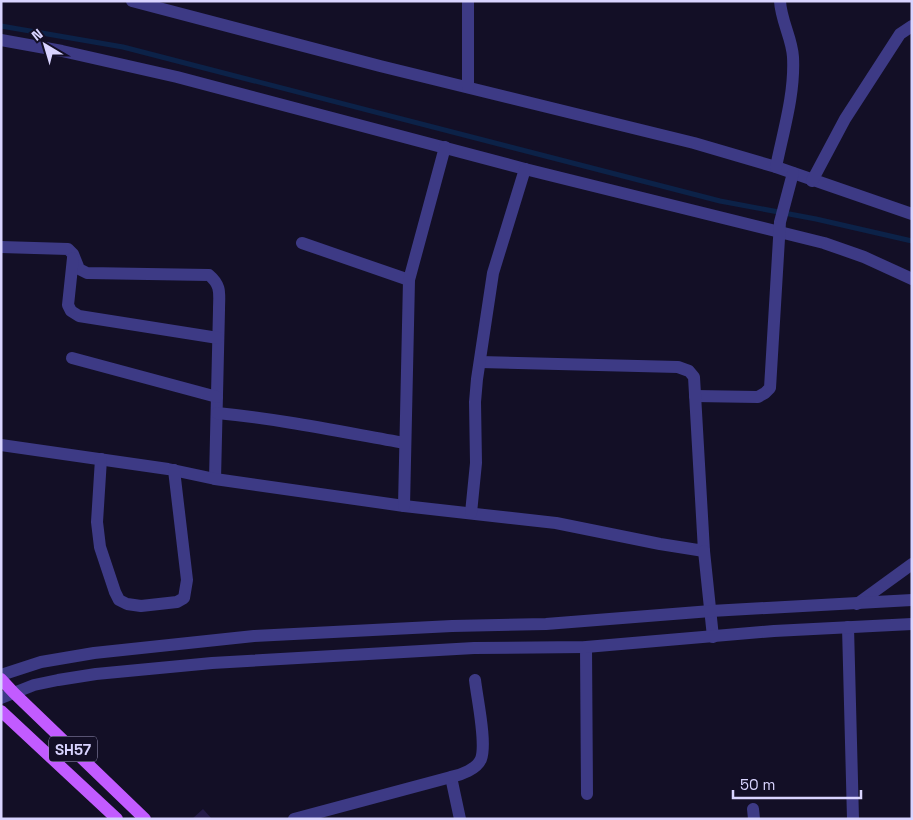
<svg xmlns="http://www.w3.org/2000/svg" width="913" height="820" font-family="'Space Grotesk',sans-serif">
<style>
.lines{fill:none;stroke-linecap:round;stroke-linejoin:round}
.stream{stroke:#0c2248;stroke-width:5}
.building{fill:#241b47}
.minor{stroke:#3d3a85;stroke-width:12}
.major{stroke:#c25bff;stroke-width:12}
.labels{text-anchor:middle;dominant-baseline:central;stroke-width:4;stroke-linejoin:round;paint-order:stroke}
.shield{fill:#130f26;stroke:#9e99be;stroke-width:1}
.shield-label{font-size:15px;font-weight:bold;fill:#d9d4ff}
</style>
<rect width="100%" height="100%" fill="#130f26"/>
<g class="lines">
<polyline class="stream" points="1,26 123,47 720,201 816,219 912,241"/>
</g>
<polygon class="building" points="203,809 212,819 192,819"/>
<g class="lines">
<g class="minor">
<polyline points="132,1 380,66 694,143 776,167 912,214"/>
<polyline points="468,1 468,87"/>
<polyline points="1,40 62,51 177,77 525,169 824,243 864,257 912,279"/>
<path d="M776,167C783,132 795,94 793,57C792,38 781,21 780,1"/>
<polyline points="812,181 845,119 900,34 912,26"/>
<polyline points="302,243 409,280"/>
<path d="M1,247L68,249L73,254L79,269L87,273L209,275C222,286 219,294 219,310L215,479"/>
<polyline points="73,258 68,305 71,311 79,316 218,338"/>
<polyline points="72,358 217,397"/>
<polyline points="695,396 758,397 765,393 770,388 780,222 793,173"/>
<path d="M217,413C280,419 342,432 405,443"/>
<polyline points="1,445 168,469 215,479 404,506 556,523 660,544 704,551 694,377 689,371 678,367 480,362"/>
<polyline points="101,459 97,522 100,547 115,592 119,600 127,604 141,606 177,602 184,598 187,580 174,470"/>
<polyline points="404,506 409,280 445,147"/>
<polyline points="471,513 476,463 475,402 477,379 493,273 525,169"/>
<polyline points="704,551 713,637"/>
<polyline points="857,604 912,564"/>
<polyline points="848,627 853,819"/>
<polyline points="586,647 587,794"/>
<polyline points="1,675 41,662 94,653 254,636 452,626 546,624 711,611 912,600"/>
<polyline points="1,698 34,685 58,680 96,674 212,663 474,648 586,647 774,631 912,624"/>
<polyline points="451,777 460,819"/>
<polyline points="753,809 754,819"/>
<path d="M294,819L451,777C461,775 477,769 481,759C487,743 477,698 475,680"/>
</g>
<g class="major">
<polyline points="1,679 14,693 145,819"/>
<polyline points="1,711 117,819"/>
</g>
</g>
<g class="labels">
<rect class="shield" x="49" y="736.5" width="48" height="25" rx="4"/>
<g class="shield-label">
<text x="73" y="749">SH57</text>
</g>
</g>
<rect width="913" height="820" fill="none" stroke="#d9d4ff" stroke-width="5"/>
<g transform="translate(45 45) rotate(322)" stroke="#130f26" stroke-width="4" paint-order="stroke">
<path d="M0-4L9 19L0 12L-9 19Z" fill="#d9d4ff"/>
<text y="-8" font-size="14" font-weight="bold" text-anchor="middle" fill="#d9d4ff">N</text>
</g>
<path d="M733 790v8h128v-8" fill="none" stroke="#d9d4ff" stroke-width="2.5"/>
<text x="740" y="790" font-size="15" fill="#d9d4ff" stroke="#130f26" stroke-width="4" paint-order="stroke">50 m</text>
</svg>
